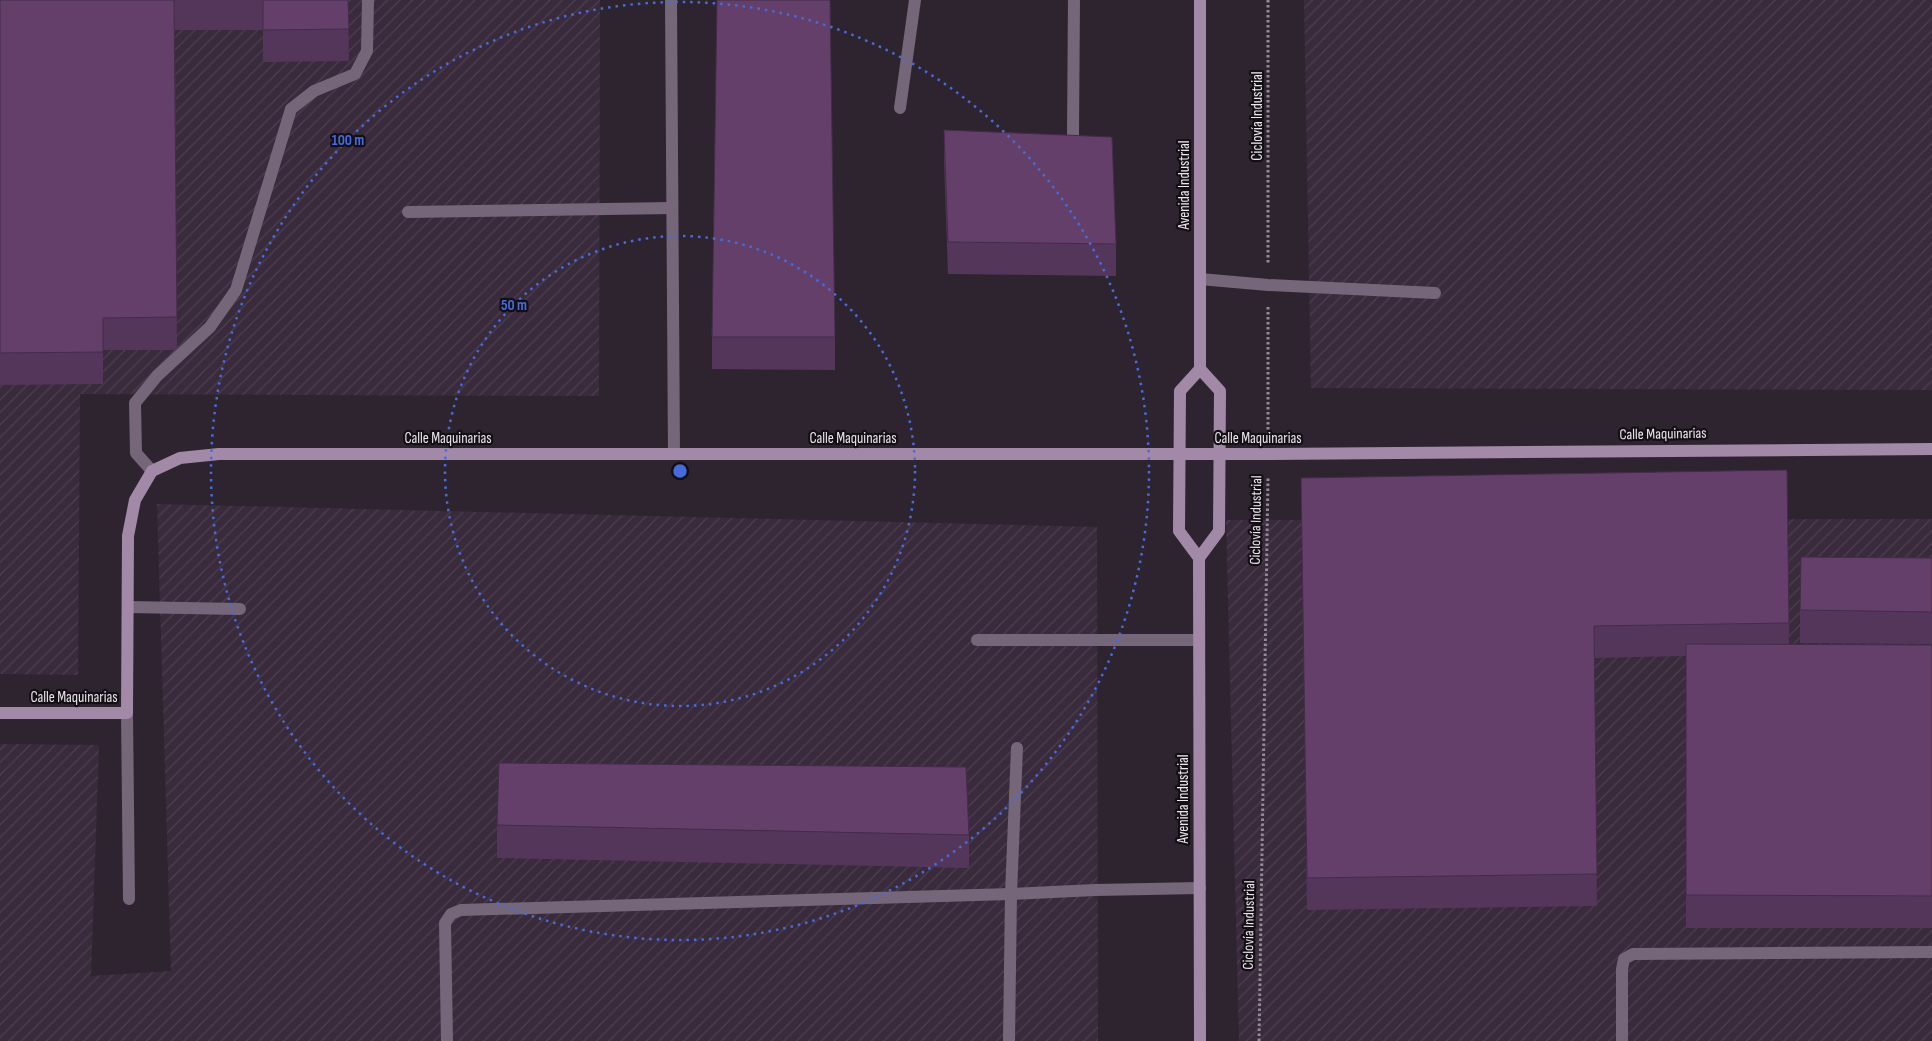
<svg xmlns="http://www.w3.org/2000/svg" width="1932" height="1041" font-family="'Sofia Sans Condensed',sans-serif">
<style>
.industrial{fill:url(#industrial-furrows)}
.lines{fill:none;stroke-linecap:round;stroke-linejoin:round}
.path{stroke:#928a94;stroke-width:3;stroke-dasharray:2.5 2.5;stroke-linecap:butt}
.lane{stroke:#76667a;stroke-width:12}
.street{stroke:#76667a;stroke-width:12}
.secondary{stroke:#a389a8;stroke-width:12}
.wall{fill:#55365b}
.building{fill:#633f6a;stroke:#452c4a}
.ring{fill:none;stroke:#466cdc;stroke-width:2.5;stroke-dasharray:2.5 5}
.labels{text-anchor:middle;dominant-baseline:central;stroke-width:4.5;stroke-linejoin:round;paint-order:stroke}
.street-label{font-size:15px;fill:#ece6ee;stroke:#140f15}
.centre{fill:#466cdc;stroke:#140f15;stroke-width:2.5}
.ring-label{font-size:15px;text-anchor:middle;font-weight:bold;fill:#466cdc;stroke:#140f15;stroke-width:4.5;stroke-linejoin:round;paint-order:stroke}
</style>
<defs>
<pattern id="industrial-furrows" width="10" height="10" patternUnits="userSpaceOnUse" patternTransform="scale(1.25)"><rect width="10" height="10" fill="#392a3c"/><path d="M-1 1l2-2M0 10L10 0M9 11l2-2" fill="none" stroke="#4c3f4f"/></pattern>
</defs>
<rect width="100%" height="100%" fill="#2e2430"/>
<g class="industrial">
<polygon points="0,0 600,0 599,396 80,394 78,675 0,674"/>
<polygon points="1304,0 1932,0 1932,390 1311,388"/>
<polygon points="157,504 1097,527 1098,1041 0,1041 0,744 99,745 91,976 171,971"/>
<polygon points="1932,519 1932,1041 1239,1041 1226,520"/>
</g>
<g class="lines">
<g class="path">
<polyline points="1268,0 1268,263"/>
<polyline points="1268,307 1268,433"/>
<polyline points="1259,1041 1268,477"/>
</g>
<g class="lane">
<polyline points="900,108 915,0"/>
<polyline points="1073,135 1074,0"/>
<polyline points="408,212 672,208"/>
<polyline points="1200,279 1268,285 1435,293"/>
<polyline points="152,471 136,453 135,403 157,376 210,327 236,290 291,109 314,91 355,74 367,51 368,0"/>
<polyline points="128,607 240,609"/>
<polyline points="977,640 1199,640"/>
<polyline points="127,713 129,899"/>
<polyline points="447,1041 445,923 451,914 461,910 1011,894 1095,890 1200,888"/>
<polyline points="1009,1041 1011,894 1017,748"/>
<polyline points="1622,1041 1622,969 1624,959 1633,954 1932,952"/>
</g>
<polyline class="street" points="671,0 674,454"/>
<g class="secondary">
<polyline points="1199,558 1219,531 1220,391 1200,369"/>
<polyline points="0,713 127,713 128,536 135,500 152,471 180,458 219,454 1268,454 1932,449"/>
<polyline points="1200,1041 1199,558 1179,531 1180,391 1200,369 1200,0"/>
</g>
</g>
<g class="wall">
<polygon points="0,0 348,0 349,61 263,62 263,30 175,30 177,350 103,350 103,384 0,385"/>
<polygon points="944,130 1116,244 1116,276 948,274 944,163"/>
<polygon points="712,337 835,337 835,370 712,369"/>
<polygon points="1301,478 1789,623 1789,644 1932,645 1932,928 1686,928 1686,656 1594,658 1597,906 1307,910"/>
<polygon points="1932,558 1932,644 1800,643 1800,610"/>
<polygon points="497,825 969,835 969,868 497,858"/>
</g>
<g class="building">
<polygon points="0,0 174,0 177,317 103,318 103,352 0,353"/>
<polygon points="263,0 348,0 349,29 263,30"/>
<polygon points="717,0 830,0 835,337 712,337"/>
<polygon points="944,130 1112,137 1116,244 948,242"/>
<polygon points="1787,470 1789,623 1594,626 1597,874 1307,878 1301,478"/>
<polygon points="1801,557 1932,558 1932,612 1800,610"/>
<polygon points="1686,644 1932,645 1932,896 1686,895"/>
<polygon points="499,763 966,767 969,835 497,825"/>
</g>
<g class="ring">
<circle cx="680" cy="471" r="235"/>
<circle cx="680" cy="471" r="469"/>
</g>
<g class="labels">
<g class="street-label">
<text transform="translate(1257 116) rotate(-90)">Ciclovía Industrial</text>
<text transform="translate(1184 185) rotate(-90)">Avenida Industrial</text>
<text transform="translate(1663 434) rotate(-1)">Calle Maquinarias</text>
<text x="448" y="438">Calle Maquinarias</text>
<text x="853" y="438">Calle Maquinarias</text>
<text x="1258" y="438">Calle Maquinarias</text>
<text transform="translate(1256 520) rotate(-89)">Ciclovía Industrial</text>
<text x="74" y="697">Calle Maquinarias</text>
<text transform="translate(1183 799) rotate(-90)">Avenida Industrial</text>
<text transform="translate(1249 925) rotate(-89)">Ciclovía Industrial</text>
</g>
</g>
<circle cx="680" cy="471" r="8" class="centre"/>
<g class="ring-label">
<text x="348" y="145">100 m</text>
<text x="514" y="310">50 m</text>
</g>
</svg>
